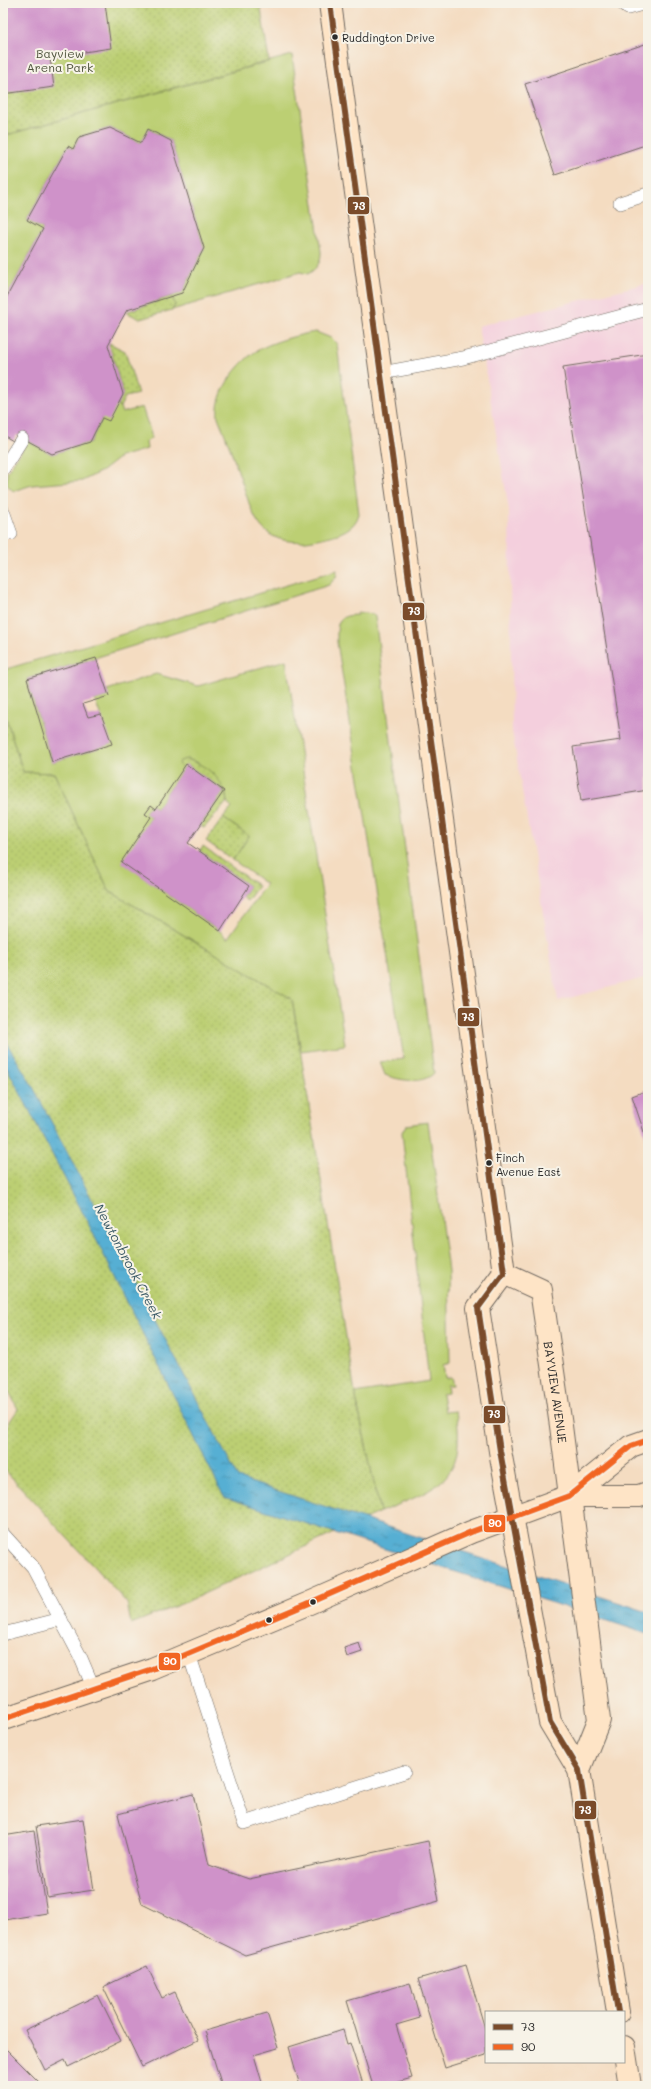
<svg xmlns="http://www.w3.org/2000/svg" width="651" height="2089" font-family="Mali,sans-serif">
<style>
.built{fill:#f4cfdd}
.grass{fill:#bccf73;stroke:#747d4f;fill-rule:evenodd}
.park{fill:url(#park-dots);stroke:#747d4f}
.water{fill:url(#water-ripples);stroke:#406d7f}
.building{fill:#cf92c9}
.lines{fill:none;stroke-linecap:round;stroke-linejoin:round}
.service-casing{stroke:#716960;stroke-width:14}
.secondary-casing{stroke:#716960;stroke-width:24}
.service{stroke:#fff;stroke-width:13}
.secondary{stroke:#fee4c6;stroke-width:22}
.bus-1-casing{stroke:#f7f3e8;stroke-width:9}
.bus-2-casing{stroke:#f7f3e8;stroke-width:9}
.bus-1{stroke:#7a4b2a;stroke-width:6}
.bus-2{stroke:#f26522;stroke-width:6}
.bus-dot{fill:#2b2b2b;stroke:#f7f3e8;stroke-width:1.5}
.labels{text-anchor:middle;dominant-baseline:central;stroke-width:4;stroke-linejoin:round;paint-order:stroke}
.bus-label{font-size:11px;fill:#2b2b2b;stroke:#f7f3e8;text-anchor:start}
.park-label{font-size:12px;fill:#4f543d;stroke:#f7f3e8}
.street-label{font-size:12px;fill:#2b2b2b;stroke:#f7f3e8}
.water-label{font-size:13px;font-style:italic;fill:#3a5966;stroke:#f7f3e8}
.line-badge{stroke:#f7f3e8;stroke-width:1.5}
.badge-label{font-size:11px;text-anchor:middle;font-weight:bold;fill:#fff}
</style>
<defs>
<pattern id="park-dots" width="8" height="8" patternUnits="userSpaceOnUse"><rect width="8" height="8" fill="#bccf73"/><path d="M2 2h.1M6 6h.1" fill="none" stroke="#a2b264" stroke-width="1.8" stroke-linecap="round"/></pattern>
<pattern id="water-ripples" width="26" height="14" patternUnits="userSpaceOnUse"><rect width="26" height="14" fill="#56afd3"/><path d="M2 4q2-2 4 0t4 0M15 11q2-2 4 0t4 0" fill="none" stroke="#478fab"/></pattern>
</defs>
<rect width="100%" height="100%" fill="#f7f3e8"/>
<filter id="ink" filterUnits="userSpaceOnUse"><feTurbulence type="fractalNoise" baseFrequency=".025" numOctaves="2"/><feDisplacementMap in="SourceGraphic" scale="8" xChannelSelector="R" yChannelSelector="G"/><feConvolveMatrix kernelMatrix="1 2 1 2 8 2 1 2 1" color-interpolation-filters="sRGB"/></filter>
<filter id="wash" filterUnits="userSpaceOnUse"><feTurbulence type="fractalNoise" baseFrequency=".012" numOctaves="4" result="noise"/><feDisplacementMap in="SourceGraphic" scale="16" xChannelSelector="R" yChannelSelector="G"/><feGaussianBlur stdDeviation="0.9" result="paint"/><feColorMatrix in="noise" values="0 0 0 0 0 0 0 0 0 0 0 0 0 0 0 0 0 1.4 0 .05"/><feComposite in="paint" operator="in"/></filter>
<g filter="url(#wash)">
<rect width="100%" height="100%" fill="#f4dcc1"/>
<polygon class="built" points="648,283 648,977 558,1001 512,731 509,510 478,326"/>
<g class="grass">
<path d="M292,55L321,252C321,263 317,268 308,274L300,272L172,310L175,305L172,296L182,293L204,248L171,141L149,129L141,143L110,128L79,137L73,149L68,146L27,220L43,229L3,304V136Z"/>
<path d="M316,332L331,338L337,344L359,514C355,529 340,534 326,537C301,544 271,546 256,519C250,509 247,496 243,485C235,462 227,439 218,417C215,393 236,365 255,352C268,343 300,334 316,332Z"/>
<polygon points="117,405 120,407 122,413 142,407 151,434 151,438 146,442 147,449 120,457 102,471 82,481 32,485 13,491 7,485 7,472 28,441 52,454 90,442 102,418"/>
<path d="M337,570L336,577L329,585L27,679L52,762L111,744L95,700L108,696L107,690L156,674L198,686L286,660L345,1045L301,1051L292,999L109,891L54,773L23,772L3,708V670ZM187,759L198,763L225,790L227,802L232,808L223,818L249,836L233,860L266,884L227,939L220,931L122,862L151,817L145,813L151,805L156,809L183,769Z"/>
<path d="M357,612L373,614L375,617L434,1073C423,1085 398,1080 385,1075L380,1062L404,1059L337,642C337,623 336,615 358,615Z"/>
<path d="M428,1122L448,1271L450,1363L443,1365L445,1378L451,1377L453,1385H447L448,1393L442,1394L445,1412L456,1411C467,1481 437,1489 380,1512L355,1393L429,1381L402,1132L406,1125Z"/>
</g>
<g class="park">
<polygon points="3,3 260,3 269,61 3,136"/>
<polygon points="172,296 175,305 172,310 140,319 126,312"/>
<polygon points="109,343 125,351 138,394 125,397 120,407 117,405 123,394"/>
<polygon points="3,708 23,772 54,773 109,891 292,999 355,1393 380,1512 186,1602 131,1624 127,1603 3,1468 3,1432 18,1409 3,1380"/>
<path d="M186,759C208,765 224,780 227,802L204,828L200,826L224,791L187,765L183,769L178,764L180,761Z"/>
<polygon points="223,818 249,836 233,860 206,841"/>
<polygon points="203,846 258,886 247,901 242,897 249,886 199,851"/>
</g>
<polygon class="water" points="3,1037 32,1085 238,1478 648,1612 648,1634 224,1497 85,1217 3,1060"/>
<g id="blocks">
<g class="building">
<polygon points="3,3 105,3 111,48 50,57 54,87 3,94"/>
<polygon points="648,43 648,144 555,175 525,84"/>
<polygon points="110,128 141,143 148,129 171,141 204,248 182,293 127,310 118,326 108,345 123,394 109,421 102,418 90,442 52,454 17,435 13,441 3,435 3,304 43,229 27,220 68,146 73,149 79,137"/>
<polygon points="648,354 648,790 581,801 573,747 621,740 563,367"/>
<polygon points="96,658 109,696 83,704 88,717 101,714 112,744 52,762 27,679"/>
<polygon points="186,764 224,791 188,843 249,886 220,931 121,862 151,817 145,813 151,805 156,809"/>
<polygon points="648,1090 648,1144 632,1096"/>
<polygon points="359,1643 362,1652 347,1657 344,1648"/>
<polygon points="193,1794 209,1865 249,1879 428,1841 439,1901 245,1955 142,1904 118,1814"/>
<polygon points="83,1819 94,1890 47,1897 36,1826"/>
<polygon points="34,1831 47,1913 4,1920 3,1836"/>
<polygon points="466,1965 486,2032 486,2055 445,2068 418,1979"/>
<polygon points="147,1966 162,1998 175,1992 198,2040 142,2067 103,1987"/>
<polygon points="410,1983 420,2018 396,2025 412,2078 384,2086 373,2086 347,2001"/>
<polygon points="98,1995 121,2041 68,2067 65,2060 45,2070 25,2030"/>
<polygon points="267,2013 278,2048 254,2055 263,2086 222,2086 205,2031"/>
<polygon points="343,2030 347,2044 350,2043 363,2084 360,2086 300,2086 289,2047"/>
<polygon points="7,2050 43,2086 3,2086 3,2054"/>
</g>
</g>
</g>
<g filter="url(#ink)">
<use href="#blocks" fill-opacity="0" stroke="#716960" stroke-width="1"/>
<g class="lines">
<defs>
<g id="service">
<polyline points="622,3 628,8 646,3"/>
<polyline points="620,203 648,194"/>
<polyline points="382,373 463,358 648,309"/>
<polyline points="3,469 22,439"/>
<polyline points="3,511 11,534"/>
<polyline points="3,1534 33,1567 80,1656 94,1689"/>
<polyline points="3,1634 61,1619"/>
<polyline points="189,1654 244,1823 404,1772"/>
</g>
<g id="secondary">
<path d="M330,3C391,426 444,850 504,1273L478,1308L500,1451L550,1722L579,1770L618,2012"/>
<path id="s1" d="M504,1273L541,1290L561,1426L599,1720L579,1770"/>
<polyline points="569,1496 639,1496 648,1493"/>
<polyline points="3,1719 152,1669 307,1604 471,1532 569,1496 631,1446 648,1440"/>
<polyline points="624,2047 630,2086"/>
</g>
</defs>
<use href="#service" class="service-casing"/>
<use href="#secondary" class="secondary-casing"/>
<use href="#service" class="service"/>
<use href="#secondary" class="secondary"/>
<defs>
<path id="bus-1" d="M330,3C391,426 444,850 504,1273L478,1308L500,1451L550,1722L579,1770L618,2012"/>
<polyline id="bus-2" points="3,1719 152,1669 307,1604 471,1532 569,1496 631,1446 648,1440"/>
</defs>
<use href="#bus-1" class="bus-1-casing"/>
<use href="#bus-2" class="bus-2-casing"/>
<use href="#bus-1" class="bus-1"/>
<use href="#bus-2" class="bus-2"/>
</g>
</g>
<g class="bus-dot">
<circle cx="335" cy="37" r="3.5"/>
<circle cx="489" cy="1163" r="3.5"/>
<circle cx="313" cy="1602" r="3.5"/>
<circle cx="269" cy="1620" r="3.5"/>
</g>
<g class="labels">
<g class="bus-label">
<text x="342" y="37">Ruddington Drive</text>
<text x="496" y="1157">Finch<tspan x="496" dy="14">Avenue East</tspan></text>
</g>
<g class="park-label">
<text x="60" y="53">Bayview<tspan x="60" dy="14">Arena Park</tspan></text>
</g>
<g class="street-label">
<text stroke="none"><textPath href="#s1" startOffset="144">BAYVIEW AVENUE</textPath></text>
</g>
<g class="water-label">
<text transform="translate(129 1261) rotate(62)">Newtonbrook Creek</text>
</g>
</g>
<g class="line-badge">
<rect x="347" y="196" width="23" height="19" rx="4" fill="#7a4b2a"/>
<rect x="402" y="602" width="23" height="19" rx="4" fill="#7a4b2a"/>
<rect x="457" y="1007" width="23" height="20" rx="4" fill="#7a4b2a"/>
<rect x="483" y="1405" width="23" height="19" rx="4" fill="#7a4b2a"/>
<rect x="483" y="1514" width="23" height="19" rx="4" fill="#f26522"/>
<rect x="158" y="1652" width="23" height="19" rx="4" fill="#f26522"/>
<rect x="574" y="1800" width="23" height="20" rx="4" fill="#7a4b2a"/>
</g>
<g class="badge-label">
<text x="359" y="210">73</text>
<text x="414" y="615">73</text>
<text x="468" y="1021">73</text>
<text x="494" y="1418">73</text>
<text x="495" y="1527">90</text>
<text x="170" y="1665">90</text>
<text x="585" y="1814">73</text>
</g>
<rect width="651" height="2089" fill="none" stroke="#f7f3e8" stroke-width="16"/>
<rect x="485" y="2011" width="140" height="52" fill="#f7f3e8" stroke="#a5a39c"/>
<rect x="493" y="2024" width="20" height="6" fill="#7a4b2a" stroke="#a5a39c"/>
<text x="521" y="2031" font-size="12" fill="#2b2b2b">73</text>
<rect x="493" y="2044" width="20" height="6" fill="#f26522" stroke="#a5a39c"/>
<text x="521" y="2051" font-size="12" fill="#2b2b2b">90</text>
</svg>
